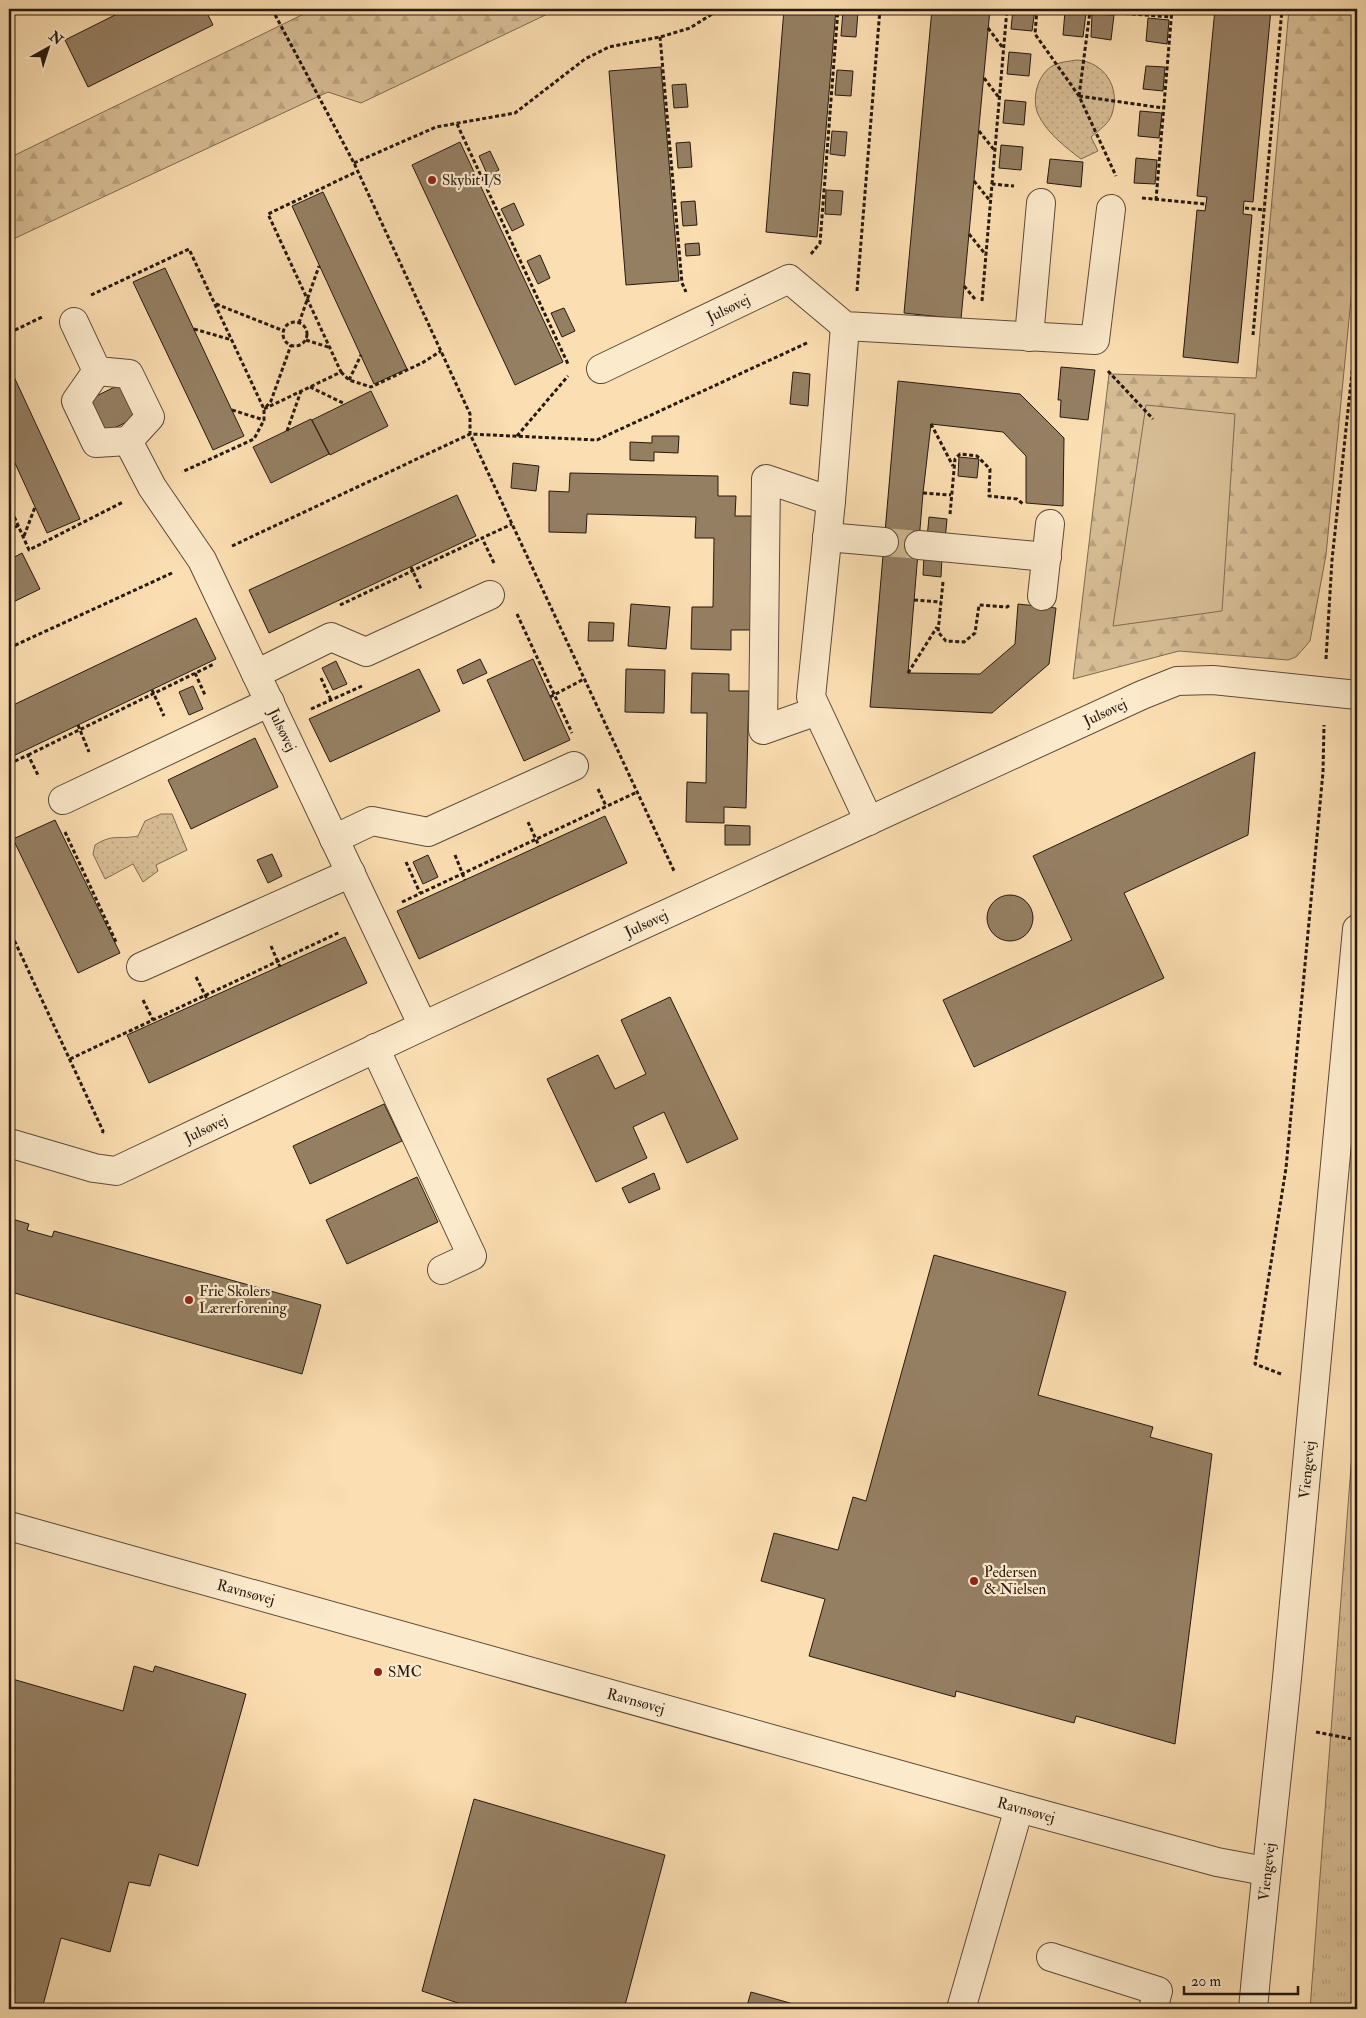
<svg xmlns="http://www.w3.org/2000/svg" width="1366" height="2018" font-family="'IM FELL Double Pica',serif">
<style>
.grass{fill:url(#grass-tufts);stroke:#7e6b52}
.forest{fill:url(#forest-firs);stroke:#7e6b52}
.park{fill:url(#park-dots);stroke:#7e6b52}
.pitch{fill:#d7bd95;stroke:#7e6b52}
.building{fill:#957f63;stroke:#26190f}
.lines{fill:none;stroke-linecap:round;stroke-linejoin:round}
.minor-tunnel{stroke:#d0b791;stroke-width:28;stroke-dasharray:28 14;stroke-linecap:butt}
.minor-casing{stroke:#5b4a38;stroke-width:30}
.path{stroke:#26190f;stroke-width:3;stroke-dasharray:4 2.5;stroke-linecap:butt}
.minor{stroke:#fceacc;stroke-width:28}
.poi-dot{fill:#8f2418;stroke:#fceacc;stroke-width:2}
.labels{text-anchor:middle;dominant-baseline:central;stroke-width:4.5;stroke-linejoin:round;paint-order:stroke}
.poi-label{font-size:15px;fill:#26190f;stroke:#fceacc;text-anchor:start}
.street-label{font-size:15px;fill:#26190f;stroke:#fceacc}
</style>
<defs>
<pattern id="grass-tufts" width="24" height="20" patternUnits="userSpaceOnUse" patternTransform="scale(1.25)"><rect width="24" height="20" fill="#d7bd95"/><path d="M3 7l-1-3M5 7V3M7 7l1-3M15 17l-1-3M17 17v-4M19 17l1-3" fill="none" stroke="#b8a27f"/></pattern>
<pattern id="forest-firs" width="22" height="20" patternUnits="userSpaceOnUse" patternTransform="scale(1.25)"><rect width="22" height="20" fill="#d7bd95"/><path d="M5 1l3.5 6h-7zM16 11l3.5 6h-7z" fill="#b8a27f"/></pattern>
<pattern id="park-dots" width="8" height="8" patternUnits="userSpaceOnUse" patternTransform="scale(1.25)"><rect width="8" height="8" fill="#d7bd95"/><path d="M2 2h.1M6 6h.1" fill="none" stroke="#b8a27f" stroke-width="1.8" stroke-linecap="round"/></pattern>
</defs>
<rect width="100%" height="100%" fill="#fbdeb1"/>
<filter id="stains"><feTurbulence type="fractalNoise" baseFrequency=".004" numOctaves="4"/><feColorMatrix values="0 0 0 0 .2 0 0 0 0 .09 0 0 0 0 .02 0 0 0 .5 -.17"/></filter>
<radialGradient id="worn" r=".72"><stop offset=".6" stop-color="#630" stop-opacity="0"/><stop offset="1" stop-color="#630" stop-opacity=".3"/></radialGradient>
<polygon class="grass" points="1357,1387 1357,2009 1310,2009"/>
<g class="forest">
<polygon points="314,9 558,9 361,103 328,92 9,241 9,158"/>
<polygon points="1289,9 1357,9 1357,238 1326,555 1310,641 1296,657 1288,660 1179,651 1073,679 1109,374 1256,378"/>
</g>
<g class="park">
<path d="M1077,60C1104,62 1121,87 1112,114C1109,124 1099,130 1091,137L1098,151L1081,159C1065,147 1046,132 1038,114C1031,98 1038,73 1054,65C1060,62 1070,61 1077,60Z"/>
<path d="M161,814H172L187,850L156,865L158,871L143,882L133,864L105,879L93,854L95,845C114,833 119,840 138,836L145,821Z"/>
</g>
<polygon class="pitch" points="1146,405 1235,414 1222,611 1113,626"/>
<g class="building">
<polygon points="124,9 205,9 213,25 88,87 65,40 125,10"/>
<polygon points="784,9 836,9 817,237 766,232"/>
<polygon points="932,9 990,9 961,319 904,313"/>
<polygon points="1013,9 1035,9 1032,31 1011,29"/>
<polygon points="1215,9 1271,9 1253,202 1244,201 1243,214 1252,215 1238,363 1183,357 1197,210 1205,211 1207,197 1197,196"/>
<polygon points="843,11 858,12 856,37 841,36"/>
<polygon points="1065,11 1086,13 1083,37 1063,35"/>
<polygon points="1092,14 1114,15 1111,40 1091,37"/>
<polygon points="1148,18 1169,20 1167,44 1146,41"/>
<polygon points="1009,52 1031,54 1029,76 1007,74"/>
<polygon points="1146,66 1165,67 1163,91 1143,89"/>
<polygon points="661,67 679,281 626,285 609,71"/>
<polygon points="837,70 853,71 851,96 835,95"/>
<polygon points="686,84 688,107 674,108 672,85"/>
<polygon points="1005,100 1026,102 1024,125 1003,123"/>
<polygon points="1140,111 1162,113 1159,138 1138,136"/>
<polygon points="832,131 847,132 845,156 830,154"/>
<polygon points="460,142 563,362 515,385 412,165"/>
<polygon points="690,142 692,167 678,168 676,143"/>
<polygon points="1001,145 1023,147 1021,170 999,168"/>
<polygon points="490,151 499,170 488,176 479,156"/>
<polygon points="1136,158 1157,160 1155,184 1134,183"/>
<polygon points="1050,159 1083,162 1081,187 1047,183"/>
<polygon points="826,190 843,191 841,215 825,214"/>
<polygon points="323,192 407,369 374,384 292,206"/>
<polygon points="695,201 697,225 683,226 681,202"/>
<polygon points="514,203 524,225 512,231 501,209"/>
<polygon points="699,243 700,255 686,256 685,244"/>
<polygon points="540,255 550,278 538,284 527,261"/>
<polygon points="165,268 244,436 213,450 133,282"/>
<polygon points="564,308 575,331 562,337 551,313"/>
<polygon points="9,366 80,519 47,533 9,450"/>
<polygon points="1061,367 1095,370 1088,420 1060,417 1061,400 1058,400"/>
<polygon points="793,372 810,374 808,406 790,404"/>
<polygon points="898,381 1020,394 1064,438 1063,506 1026,503 1026,456 1003,432 931,424 923,493 908,673 980,674 1015,644 1018,604 1056,608 1049,664 992,713 870,707"/>
<polygon points="121,384 137,417 104,433 88,400"/>
<polygon points="371,391 388,426 330,455 312,420"/>
<polygon points="311,419 329,454 271,483 253,447"/>
<polygon points="652,436 679,436 678,453 654,452 654,461 630,460 630,442 652,443"/>
<polygon points="959,457 979,459 977,478 958,476"/>
<polygon points="513,463 539,466 536,491 511,488"/>
<polygon points="570,473 718,476 718,496 736,496 735,516 753,516 751,630 731,630 731,650 691,649 692,607 713,607 714,538 695,538 696,517 587,514 586,533 549,532 549,491 569,492"/>
<polygon points="457,495 476,536 269,633 249,590"/>
<polygon points="929,517 947,519 945,540 927,538"/>
<polygon points="22,553 40,589 9,604 9,560"/>
<polygon points="924,556 942,558 941,577 923,575"/>
<polygon points="631,604 670,607 666,649 628,646"/>
<polygon points="196,618 216,659 9,758 9,707"/>
<polygon points="589,622 614,623 613,641 588,641"/>
<polygon points="480,659 487,673 463,684 457,670"/>
<polygon points="533,659 570,740 524,761 487,680"/>
<polygon points="336,661 347,684 333,690 322,668"/>
<polygon points="419,669 440,711 330,762 309,719"/>
<polygon points="626,669 665,670 664,713 625,712"/>
<polygon points="692,673 729,674 729,691 749,691 746,808 724,807 724,823 686,822 687,782 706,783 707,713 691,713"/>
<polygon points="193,686 203,709 189,715 179,692"/>
<polygon points="255,738 278,787 191,829 168,780"/>
<polygon points="1255,752 1248,835 1124,893 1164,978 974,1067 943,1000 1072,940 1033,856"/>
<polygon points="605,816 627,863 419,959 397,911"/>
<polygon points="55,820 120,953 78,973 13,839"/>
<polygon points="725,825 750,826 750,845 725,845"/>
<polygon points="272,854 282,876 268,883 257,860"/>
<polygon points="428,855 438,877 423,884 413,862"/>
<circle cx="1010" cy="918" r="23"/>
<polygon points="345,937 367,983 149,1083 127,1035"/>
<polygon points="670,997 738,1139 687,1163 664,1112 633,1127 647,1158 596,1182 547,1079 598,1055 615,1089 646,1074 621,1020"/>
<polygon points="384,1104 402,1141 310,1184 293,1146"/>
<polygon points="654,1173 660,1189 629,1203 622,1188"/>
<polygon points="417,1177 438,1222 347,1264 326,1220"/>
<polygon points="9,1218 29,1224 27,1230 52,1237 54,1231 321,1305 302,1374 11,1292 9,1300"/>
<polygon points="934,1255 1066,1292 1038,1395 1153,1427 1150,1437 1212,1454 1175,1744 1076,1716 1074,1723 956,1691 955,1697 809,1656 825,1599 761,1581 774,1533 838,1550 853,1497 866,1501"/>
<polygon points="134,1666 153,1672 155,1666 246,1694 198,1866 159,1854 150,1886 129,1882 110,1952 61,1938 42,2009 9,2009 9,1678 123,1711"/>
<polygon points="474,1799 665,1855 624,2009 476,2009 422,1991"/>
<polygon points="751,1992 811,2009 746,2009"/>
</g>
<g class="lines">
<polyline class="minor-tunnel" points="884,542 919,545"/>
<defs>
<g id="minor">
<path id="s1" d="M74,322L97,371L129,374L150,417L128,441L152,487L202,560L423,1026"/>
<polyline points="845,326 831,501 811,697 869,821"/>
<polyline points="1029,337 1041,203"/>
<path id="s2" d="M601,369L789,279L845,326L1095,340L1111,209"/>
<polyline points="97,371 76,401 96,443 128,441"/>
<polyline points="827,537 884,542"/>
<polyline points="919,545 1047,557"/>
<polyline points="1042,596 1050,524"/>
<polyline points="256,674 331,637 366,652 490,595"/>
<polyline points="817,711 763,730 766,479 831,501"/>
<polyline points="63,800 270,702"/>
<polyline points="334,839 372,821 428,832 574,766"/>
<polyline points="141,967 351,873"/>
<polyline points="375,1048 472,1256 442,1270"/>
<path id="s3" d="M9,1143L94,1168L116,1171L423,1026L1142,695L1177,681L1213,680L1357,695"/>
<path id="s4" d="M9,1526L1019,1808L1217,1862L1265,1871"/>
<polyline points="1051,1957 1158,1991 1153,2009"/>
<polyline points="961,2009 1019,1808"/>
<path id="s5" d="M1253,2009C1263,1899 1276,1789 1287,1678C1311,1429 1334,1179 1357,929"/>
</g>
</defs>
<use href="#minor" class="minor-casing"/>
<g class="path">
<polyline points="272,9 354,163 470,414 470,434 675,873"/>
<polyline points="1037,9 1035,34 1079,96 1116,176"/>
<polyline points="1067,9 1171,17"/>
<polyline points="988,28 1003,48"/>
<polyline points="660,37 682,283 686,292"/>
<polyline points="984,78 1000,99"/>
<polyline points="1079,96 1090,11"/>
<polyline points="1079,96 1163,108"/>
<polyline points="457,124 568,364"/>
<polyline points="979,131 995,151"/>
<polyline points="354,163 436,127 515,113 585,59 609,47 660,37 690,28 720,9"/>
<polyline points="974,181 991,202"/>
<polyline points="992,184 1007,9"/>
<polyline points="1142,198 1205,204"/>
<polyline points="1156,200 1172,9"/>
<polyline points="1245,208 1265,210"/>
<polyline points="969,234 986,255"/>
<polyline points="811,254 820,243 838,9"/>
<polyline points="964,286 975,299"/>
<polyline points="857,291 880,9"/>
<polyline points="91,295 189,249 264,409 264,420 254,439 182,472"/>
<polyline points="982,301 992,184 1014,186"/>
<polyline points="216,304 284,331"/>
<circle cx="295" cy="334" r="12"/>
<polyline points="299,323 319,266"/>
<polyline points="194,329 232,340"/>
<polyline points="9,333 42,317"/>
<polyline points="1253,335 1282,9"/>
<polyline points="306,340 331,348"/>
<polyline points="1108,371 1153,419"/>
<polyline points="341,372 349,380 371,387 422,363 441,351"/>
<polyline points="349,380 361,355"/>
<polyline points="310,387 345,404"/>
<polyline points="266,407 271,401 291,345"/>
<polyline points="264,409 341,372 268,214 358,171"/>
<polyline points="232,410 264,420"/>
<polyline points="931,424 953,466"/>
<polyline points="287,431 301,391"/>
<polyline points="517,436 568,376"/>
<polyline points="923,493 951,495"/>
<polyline points="9,505 29,550 123,502"/>
<polyline points="950,514 955,459 960,454 977,456 990,469 989,496 1017,499 1023,504"/>
<polyline points="9,530 19,525"/>
<polyline points="24,536 35,507"/>
<polyline points="232,546 470,434 597,440 809,342"/>
<polyline points="494,563 482,538 512,524"/>
<polyline points="411,567 421,589"/>
<polyline points="943,582 938,632 946,641 964,642 975,633 979,605 1007,607 1011,604"/>
<polyline points="914,600 941,602"/>
<polyline points="340,605 482,538"/>
<polyline points="517,614 572,733"/>
<polyline points="9,648 172,573"/>
<polyline points="1326,659 1332,560 1357,326"/>
<polyline points="195,673 205,695"/>
<polyline points="908,673 937,627"/>
<polyline points="321,678 331,700"/>
<polyline points="152,690 164,716"/>
<polyline points="550,697 584,679"/>
<polyline points="311,709 362,686"/>
<polyline points="78,725 89,752"/>
<polyline points="28,755 214,664"/>
<polyline points="9,764 28,755 39,777"/>
<polyline points="598,789 606,806"/>
<polyline points="528,822 539,846"/>
<polyline points="65,832 117,944"/>
<polyline points="455,855 465,880"/>
<polyline points="406,862 420,893"/>
<polyline points="402,902 637,792"/>
<polyline points="9,929 103,1131 102,1135"/>
<polyline points="271,946 280,967"/>
<polyline points="196,977 207,999"/>
<polyline points="143,1000 153,1020"/>
<polyline points="70,1059 340,932"/>
<polyline points="1281,1374 1255,1364 1286,1168 1323,772 1324,725"/>
<polyline points="1316,1732 1357,1740"/>
</g>
<use href="#minor" class="minor"/>
</g>
<g class="poi-dot">
<circle cx="432" cy="180" r="5"/>
<circle cx="189" cy="1300" r="5"/>
<circle cx="974" cy="1581" r="5"/>
<circle cx="378" cy="1672" r="5"/>
</g>
<g class="labels">
<g class="poi-label">
<text x="442" y="180">Skybit I/S</text>
<text x="199" y="1291">Frie Skolers<tspan x="199" dy="17">Lærerforening</tspan></text>
<text x="984" y="1572">Pedersen<tspan x="984" dy="17">&amp; Nielsen</tspan></text>
<text x="388" y="1672">SMC</text>
</g>
<g class="street-label">
<text stroke="none"><textPath href="#s2" startOffset="141">Julsøvej</textPath></text>
<text stroke="none"><textPath href="#s3" startOffset="1201">Julsøvej</textPath></text>
<text stroke="none"><textPath href="#s1" startOffset="495">Julsøvej</textPath></text>
<text stroke="none"><textPath href="#s3" startOffset="696">Julsøvej</textPath></text>
<text stroke="none"><textPath href="#s3" startOffset="210">Julsøvej</textPath></text>
<text stroke="none"><textPath href="#s5" startOffset="542">Viengevej</textPath></text>
<text stroke="none"><textPath href="#s4" startOffset="246">Ravnsøvej</textPath></text>
<text stroke="none"><textPath href="#s4" startOffset="651">Ravnsøvej</textPath></text>
<text stroke="none"><textPath href="#s4" startOffset="1056">Ravnsøvej</textPath></text>
<text stroke="none"><textPath href="#s5" startOffset="138">Viengevej</textPath></text>
</g>
</g>
<rect width="1366" height="2018" fill="none" stroke="#fbdeb1" stroke-width="30"/>
<rect x="10" y="10" width="1346" height="1998" fill="none" stroke="#26190f" stroke-width="2.5"/>
<rect x="15" y="15" width="1336" height="1988" fill="none" stroke="#26190f"/>
<g transform="translate(48 48) rotate(39)" stroke="#fceacc" stroke-width="4" paint-order="stroke">
<path d="M0-4L9 19L0 12L-9 19Z" fill="#26190f"/>
<text y="-8" font-size="14" font-weight="bold" text-anchor="middle" fill="#26190f">N</text>
</g>
<path d="M1184 1986v8h114v-8" fill="none" stroke="#26190f" stroke-width="2.5"/>
<text x="1191" y="1986" font-size="15" fill="#26190f" stroke="#fceacc" stroke-width="4" paint-order="stroke">20 m</text>
<rect width="100%" height="100%" filter="url(#stains)"/>
<rect width="100%" height="100%" fill="url(#worn)"/>
</svg>
